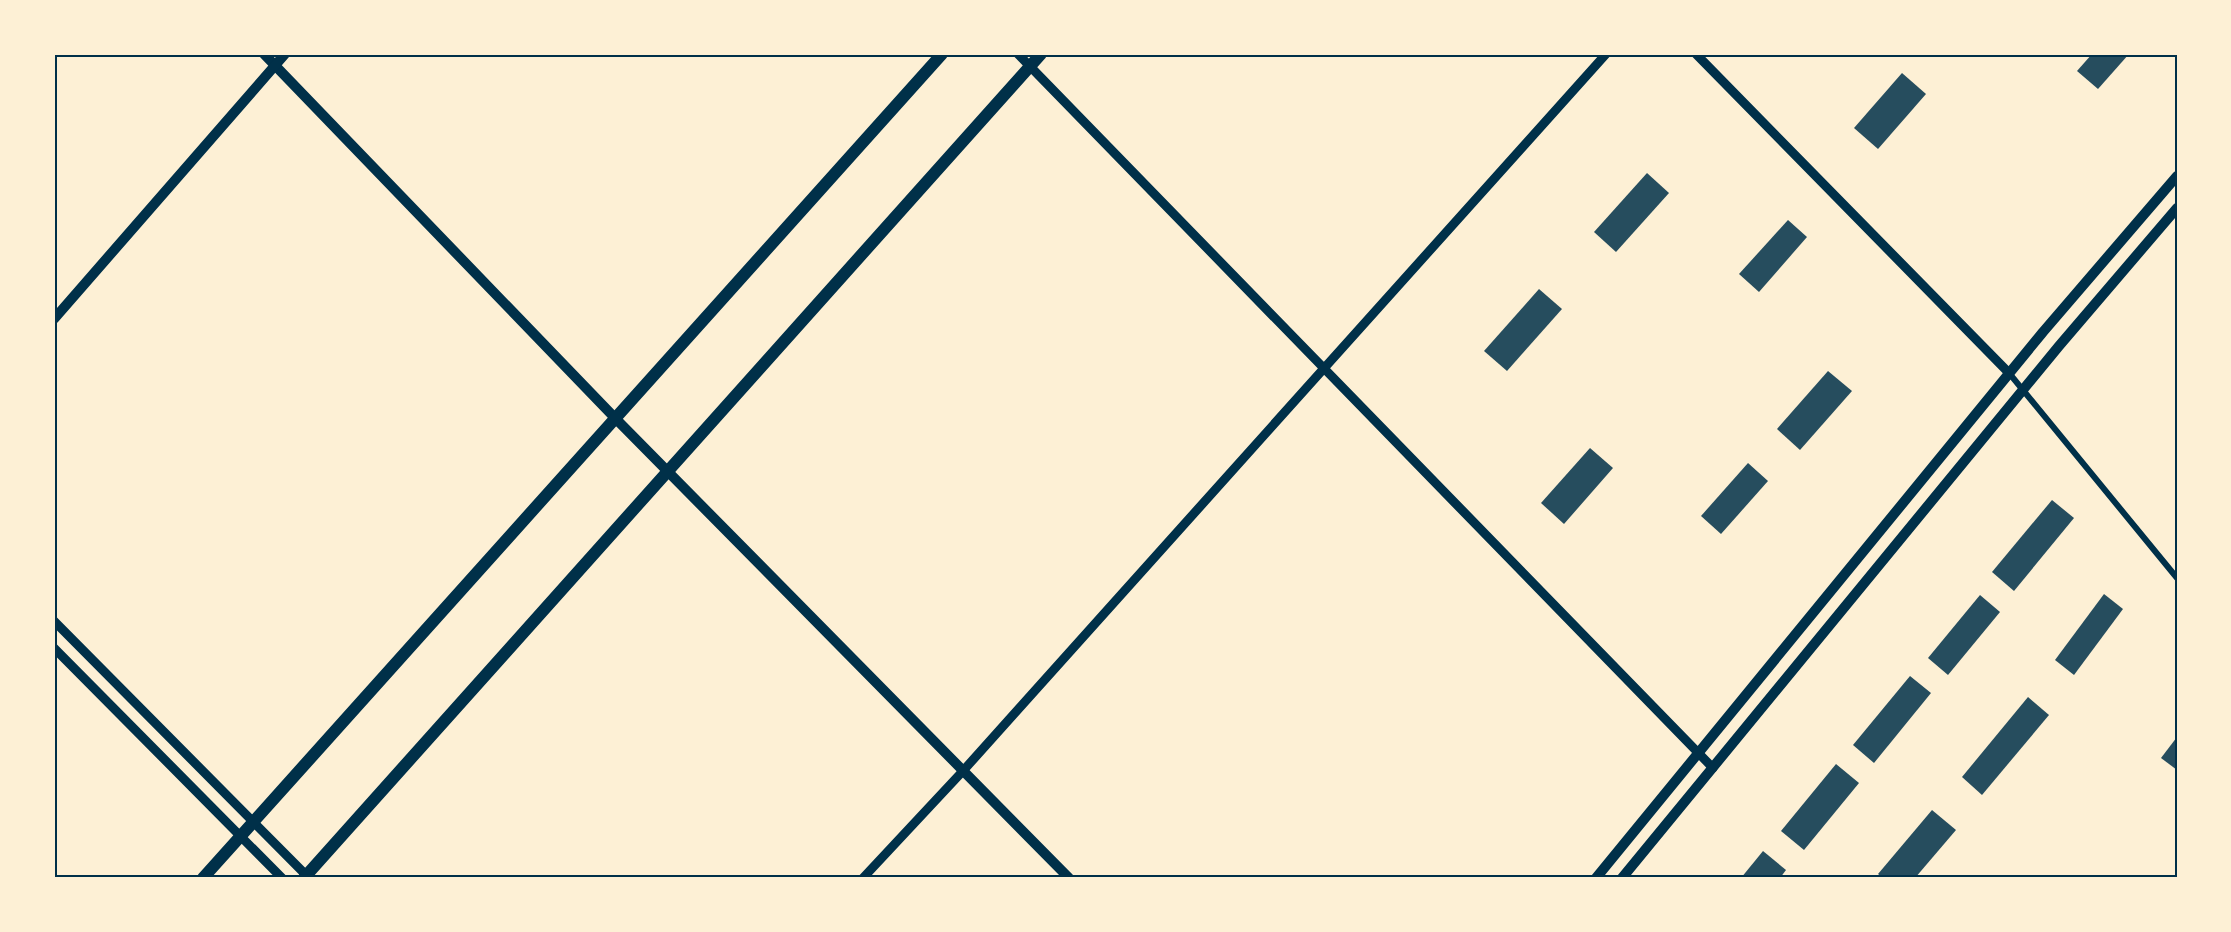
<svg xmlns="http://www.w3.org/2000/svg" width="2231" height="932" font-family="Poppins,sans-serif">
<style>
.building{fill:#264d5e}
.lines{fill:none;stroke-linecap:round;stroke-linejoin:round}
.minor{stroke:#003049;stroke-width:6}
.tertiary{stroke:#003049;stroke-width:9}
.secondary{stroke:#003049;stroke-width:10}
.primary{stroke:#003049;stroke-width:12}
.neatline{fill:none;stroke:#003049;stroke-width:2}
</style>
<rect width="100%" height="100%" fill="#fdf0d5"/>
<g class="building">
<polygon points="2092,54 2129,54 2098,89 2077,71"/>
<polygon points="1902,73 1926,94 1878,149 1854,128"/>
<polygon points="1647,173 1669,193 1616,252 1594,232"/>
<polygon points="1788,220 1807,237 1759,292 1739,274"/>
<polygon points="1539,289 1562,309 1507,371 1484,351"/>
<polygon points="1828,371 1852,391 1800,450 1777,429"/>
<polygon points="1590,448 1613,468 1564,524 1541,503"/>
<polygon points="1748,463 1768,481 1721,534 1701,516"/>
<polygon points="2052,500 2074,518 2014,591 1992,572"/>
<polygon points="2104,594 2123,609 2074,675 2055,660"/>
<polygon points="1980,595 2000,612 1948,675 1928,658"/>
<polygon points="1910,676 1931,693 1874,763 1853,745"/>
<polygon points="2028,697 2049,715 1982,795 1962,777"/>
<polygon points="2177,737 2177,770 2161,758"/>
<polygon points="1836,764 1859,783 1804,850 1781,831"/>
<polygon points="1932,810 1956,830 1915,878 1883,878 1878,874"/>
<polygon points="1763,851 1786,870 1780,878 1741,878"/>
</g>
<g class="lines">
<polyline class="minor" points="2009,373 2177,578"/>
<g class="tertiary">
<polyline points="1018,54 1713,768"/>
<polyline points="1696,54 2009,373"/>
<polyline points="54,621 309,878"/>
<polyline points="54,648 282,878"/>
<polyline points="863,878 962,772 1606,54"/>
</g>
<g class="secondary">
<polyline points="264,54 615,418 1069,878"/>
<polyline points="54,319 285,54"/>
<polyline points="1596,878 2043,332 2177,176"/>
<polyline points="1622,878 2059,346 2177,208"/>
</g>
<g class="primary">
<polyline points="203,878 942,54"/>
<polyline points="304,878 1041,54"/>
</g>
</g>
<rect width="2231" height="932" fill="none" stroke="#fdf0d5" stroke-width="111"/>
<rect x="56" y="56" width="2120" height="820" class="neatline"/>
</svg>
